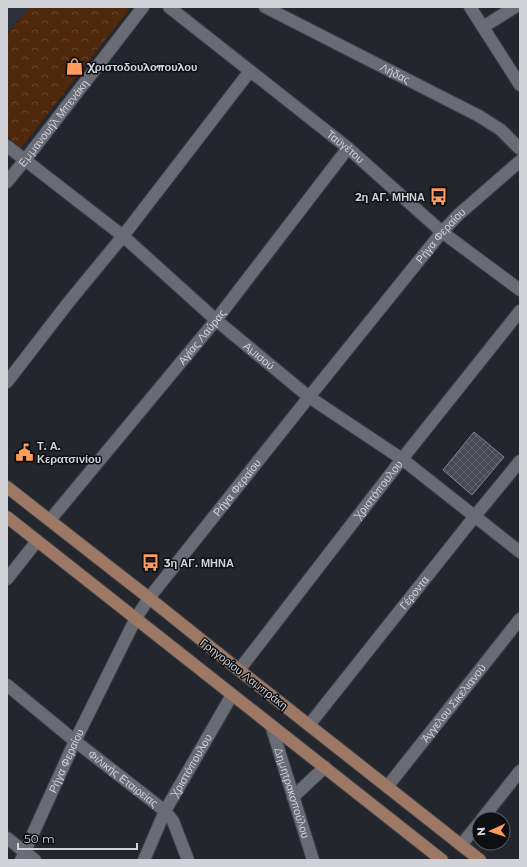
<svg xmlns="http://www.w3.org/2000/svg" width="527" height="867" font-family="Montserrat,sans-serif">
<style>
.built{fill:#2d323e}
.park{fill:url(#park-crowns)}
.building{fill:url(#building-cross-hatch);stroke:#81848d}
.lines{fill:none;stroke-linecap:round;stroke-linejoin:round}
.minor-casing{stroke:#404248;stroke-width:14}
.major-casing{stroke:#404248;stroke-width:14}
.minor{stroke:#696c75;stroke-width:12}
.major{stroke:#9d7864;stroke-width:12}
.labels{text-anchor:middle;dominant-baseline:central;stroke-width:3;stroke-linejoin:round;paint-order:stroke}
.poi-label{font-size:11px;font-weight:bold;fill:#d1d3d8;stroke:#0e0f13;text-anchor:start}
.street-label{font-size:11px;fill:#d1d3d8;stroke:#0e0f13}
</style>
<defs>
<pattern id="park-crowns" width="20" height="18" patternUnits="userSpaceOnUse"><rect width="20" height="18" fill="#50280c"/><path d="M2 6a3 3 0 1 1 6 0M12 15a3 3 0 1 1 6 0" fill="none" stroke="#68462f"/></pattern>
<pattern id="building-cross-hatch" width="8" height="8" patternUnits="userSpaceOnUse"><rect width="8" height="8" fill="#464951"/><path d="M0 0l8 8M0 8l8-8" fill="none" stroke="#606269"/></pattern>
</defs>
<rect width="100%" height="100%" fill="#24262e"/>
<polygon class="built" points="7,7 30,7 7,33"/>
<polygon class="park" points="30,7 131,7 21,148 7,136 7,34"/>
<polygon class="building" points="474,432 504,457 472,495 443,470"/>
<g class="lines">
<defs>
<g id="minor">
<path id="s1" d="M169,7L348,148L442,232L520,290"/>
<path id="s2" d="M265,7L479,116L501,130L520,149"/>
<polyline points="470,7 520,85"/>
<polyline points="483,27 515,7"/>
<path id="s3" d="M7,146L123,236L216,320L309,397L402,459L520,552"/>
<path id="s4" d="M7,182L25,160L143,7"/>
<polyline points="7,382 68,303 123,236 250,71"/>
<path id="s5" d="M50,520L216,320L348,148"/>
<polyline points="7,579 37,541"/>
<path id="s6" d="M239,670L402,459L520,311"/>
<path id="s7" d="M7,685L75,741L165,811L173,821L188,860"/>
<path id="s8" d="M271,725L313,860"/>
<path id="s9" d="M309,725L475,516L520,461"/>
<path id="s10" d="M387,787L520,619"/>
<polyline points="293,797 325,767"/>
<polyline points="482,819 520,771"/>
<polyline points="7,838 35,860"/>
<polyline points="461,845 479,823"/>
<path id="s11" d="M21,860L75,741L136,618L149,598L309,397L442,232L458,215L520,161"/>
<path id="s12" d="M144,860L165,811L232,695"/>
</g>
<g id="major">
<polyline points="7,487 149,598 239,670 480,860"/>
<polyline points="7,517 442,860"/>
</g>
</defs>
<use href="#minor" class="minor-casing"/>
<use href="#major" class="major-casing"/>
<use href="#minor" class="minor"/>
<use href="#major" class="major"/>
</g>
<defs>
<symbol id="shop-bare" viewBox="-9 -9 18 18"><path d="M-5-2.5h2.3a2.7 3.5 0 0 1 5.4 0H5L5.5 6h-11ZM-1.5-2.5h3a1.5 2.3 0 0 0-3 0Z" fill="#ff9b5b" stroke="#0e0f13" stroke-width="2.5" paint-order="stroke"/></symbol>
<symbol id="bus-bare" viewBox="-9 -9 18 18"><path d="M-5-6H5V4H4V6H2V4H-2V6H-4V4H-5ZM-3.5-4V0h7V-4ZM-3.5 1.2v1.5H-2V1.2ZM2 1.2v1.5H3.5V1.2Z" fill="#ff9b5b" stroke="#0e0f13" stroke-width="2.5" paint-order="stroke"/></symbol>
<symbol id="civic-bare" viewBox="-9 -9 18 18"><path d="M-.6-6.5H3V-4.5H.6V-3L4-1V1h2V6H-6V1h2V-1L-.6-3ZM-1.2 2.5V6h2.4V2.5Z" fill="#ff9b5b" stroke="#0e0f13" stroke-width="2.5" paint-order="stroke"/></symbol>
</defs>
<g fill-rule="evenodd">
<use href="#shop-bare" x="62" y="54" width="25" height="25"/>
<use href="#bus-bare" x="426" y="184" width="25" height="25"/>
<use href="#civic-bare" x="12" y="440" width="25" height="25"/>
<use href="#bus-bare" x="138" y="550" width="25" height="25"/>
</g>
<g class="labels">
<g class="poi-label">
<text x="88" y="67">Χριστοδουλοπουλου</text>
<text x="425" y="197" text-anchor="end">2η ΑΓ. ΜΗΝΑ</text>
<text x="37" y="446">Τ. Α.<tspan x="37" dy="13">Κερατσινίου</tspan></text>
<text x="164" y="563">3η ΑΓ. ΜΗΝΑ</text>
</g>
<g class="street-label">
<text stroke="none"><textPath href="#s2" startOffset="146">Λήδας</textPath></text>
<text stroke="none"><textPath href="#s4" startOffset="75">Εμμανουήλ Μπενάκη</textPath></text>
<text stroke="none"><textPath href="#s1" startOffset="225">Ταϋγέτου</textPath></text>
<text stroke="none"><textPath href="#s11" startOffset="757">Ρήγα Φεραίου</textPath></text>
<text stroke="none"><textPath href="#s5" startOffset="238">Αγίας Λαύρας</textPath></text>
<text stroke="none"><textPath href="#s3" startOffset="328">Αμισού</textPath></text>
<text stroke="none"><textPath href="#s11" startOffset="433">Ρήγα Φεραίου</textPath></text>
<text stroke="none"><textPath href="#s6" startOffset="228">Χριστόπουλου</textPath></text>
<text stroke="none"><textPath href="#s9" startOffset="169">Γέροντα</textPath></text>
<text transform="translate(244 674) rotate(38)">Γρηγορίου Λαμπράκη</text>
<text stroke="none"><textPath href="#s10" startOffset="107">Άγγελου Σικελιανού</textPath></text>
<text stroke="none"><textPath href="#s11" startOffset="109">Ρήγα Φεραίου</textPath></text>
<text stroke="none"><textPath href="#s12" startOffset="106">Χριστόπουλου</textPath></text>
<text stroke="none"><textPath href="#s7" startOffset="149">Φιλικής Εταιρείας</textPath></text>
<text stroke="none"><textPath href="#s8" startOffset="71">Δημητρακοπούλου</textPath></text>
</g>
</g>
<rect width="527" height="867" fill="none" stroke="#d1d3d8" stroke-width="16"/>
<g transform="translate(491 831) rotate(267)"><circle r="19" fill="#0e0f13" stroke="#5c5d62"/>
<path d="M0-3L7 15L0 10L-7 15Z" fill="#ff9b5b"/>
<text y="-6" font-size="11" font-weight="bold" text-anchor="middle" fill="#d1d3d8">N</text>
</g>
<path d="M18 843v6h119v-6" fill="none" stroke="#d1d3d8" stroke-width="2"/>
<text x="24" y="843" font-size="12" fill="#d1d3d8" stroke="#0e0f13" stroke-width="3" paint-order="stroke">50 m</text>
</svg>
